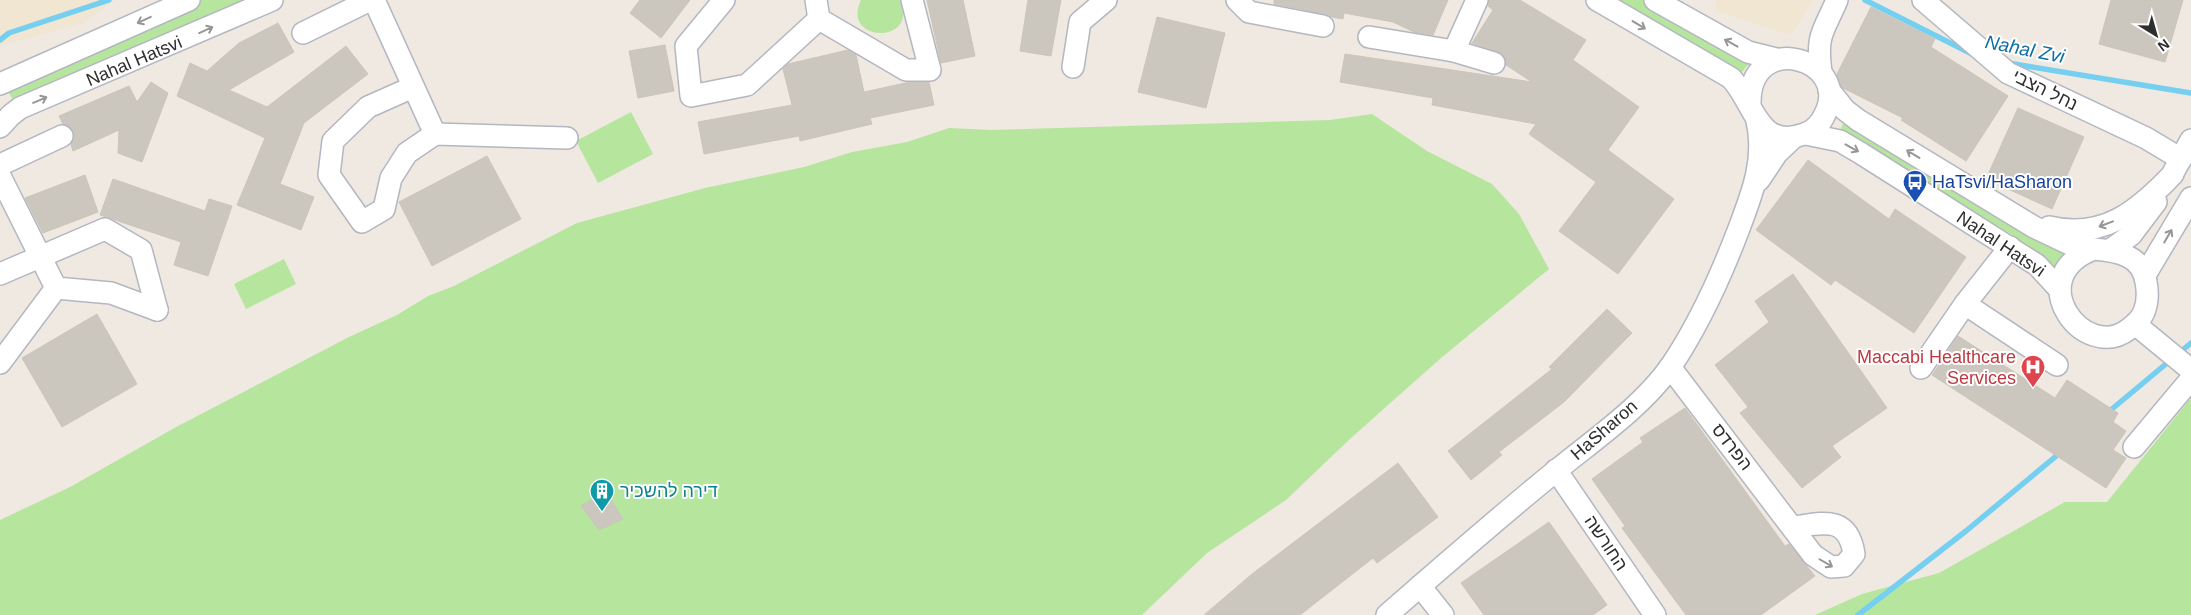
<svg xmlns="http://www.w3.org/2000/svg" width="2191" height="615" font-family="Arial,'Noto Sans Hebrew',sans-serif">
<style>
.education{fill:#f0e6d1}
.green{fill:#b6e59e}
.lines{fill:none;stroke-linecap:round;stroke-linejoin:round}
.stream{stroke:#75cff0;stroke-width:5.5}
.building{fill:#cbc7bf;stroke:#cbc5ba}
.minor-casing{stroke:#b4b7c1;stroke-width:24}
.minor{stroke:#fff;stroke-width:21}
.oneway{stroke:#969696}
.labels{text-anchor:middle;dominant-baseline:central;stroke-width:4;stroke-linejoin:round;paint-order:stroke}
.street-label{font-size:18px;fill:#2e2e2e;stroke:#fff}
.transit-label{font-size:18px;fill:#164399;stroke:#fff;text-anchor:start}
.health-label{font-size:18px;fill:#be3a42;stroke:#fff;text-anchor:end}
.culture-label{font-size:18px;fill:#0d838f;stroke:#fff;text-anchor:start}
.water-label{font-size:19px;font-style:italic;fill:#0d6fa3;stroke:#fff}
</style>
<rect width="100%" height="100%" fill="#efe9e1"/>
<g class="education">
<polygon points="0,0 115,0 83,23 0,46"/>
<polygon points="1716,0 1813,0 1791,35 1716,11"/>
</g>
<g class="green">
<polygon points="195,0 262,0 16,106 5,85"/>
<path d="M861,0H900C920,45 840,43 861,0Z"/>
<polygon points="1602,0 1651,0 1751,61 1738,77"/>
<polygon points="631,112 653,154 598,183 576,141"/>
<polygon points="1372,114 1427,151 1492,184 1519,214 1549,269 1441,358 1351,438 1286,500 1207,553 1142,615 0,615 0,520 70,487 178,426 349,337 397,315 428,296 454,286 577,223 705,188 804,167 852,152 907,142 949,128 991,130 1330,120"/>
<polygon points="1844,121 2077,255 2063,277 2011,234 1839,133"/>
<polygon points="284,259 296,284 246,309 234,284"/>
<polygon points="2191,398 2191,615 1815,615 1862,594 1939,573 2065,502 2107,502"/>
</g>
<g class="lines">
<g class="stream">
<polyline points="1865,0 1972,54"/>
<polyline points="0,40 9,33 109,0"/>
<polyline points="2008,63 2191,93"/>
<polyline points="2106,414 2191,343"/>
<polyline points="1858,615 1966,531 2061,452"/>
</g>
</g>
<g class="building">
<polygon points="640,0 690,0 661,38 630,13"/>
<polygon points="927,0 963,0 975,56 941,63"/>
<polygon points="1028,0 1061,0 1051,56 1020,51"/>
<polygon points="1274,0 1448,0 1433,35 1414,32 1393,22 1344,13 1343,19 1332,17 1325,14 1274,4"/>
<polygon points="1489,0 1520,0 1586,40 1573,60 1639,107 1608,150 1674,199 1618,274 1559,231 1596,182 1529,134 1536,124 1432,105 1433,98 1340,82 1345,54 1532,82 1506,65 1503,54 1472,43 1493,10 1488,6"/>
<polygon points="2111,0 2183,0 2165,62 2099,44"/>
<polygon points="1871,7 1935,39 1931,47 2008,96 1966,161 1901,120 1903,118 1843,88 1839,83 1837,74"/>
<polygon points="1157,17 1225,33 1206,108 1138,92"/>
<polygon points="278,23 294,52 229,90 267,107 346,46 368,74 304,123 280,184 314,197 301,230 237,205 265,138 177,96 190,63 207,71 239,43"/>
<polygon points="665,45 674,91 638,98 629,51"/>
<polygon points="848,50 856,55 864,92 910,82 929,82 934,105 870,118 872,124 800,141 799,136 704,154 698,122 792,105 783,69 788,64"/>
<polygon points="151,82 168,93 142,162 118,153 119,130 73,151 71,144 74,138 73,131 69,126 63,124 59,116 129,86 137,102"/>
<polygon points="2018,108 2084,137 2052,209 1986,179"/>
<polygon points="487,156 521,219 432,266 399,202"/>
<polygon points="1808,160 1889,219 1895,209 1966,257 1914,333 1835,280 1831,285 1756,230"/>
<polygon points="85,175 98,212 43,233 25,198"/>
<polygon points="113,179 205,211 209,199 232,206 208,276 174,265 181,242 100,215"/>
<polygon points="1793,274 1887,408 1832,446 1841,457 1802,488 1740,413 1748,407 1715,365 1769,322 1755,301"/>
<polygon points="1607,309 1632,333 1564,402 1499,452 1502,455 1471,480 1448,451 1552,369 1549,367"/>
<polygon points="97,314 137,384 62,427 22,358"/>
<polygon points="1958,336 2055,398 2067,380 2118,413 2113,422 2126,431 2113,450 2126,458 2106,488 1932,375"/>
<polygon points="1685,408 1785,546 1789,544 1815,576 1761,615 1686,615 1622,528 1625,526 1592,479 1643,442 1640,438"/>
<polygon points="1398,463 1438,517 1377,563 1373,558 1300,615 1204,615 1252,574"/>
<polygon points="606,491 623,519 599,530 581,506"/>
<polygon points="1549,522 1607,605 1593,615 1484,615 1461,583"/>
</g>
<g class="lines">
<defs>
<g id="minor">
<polyline points="374,0 435,134"/>
<polyline points="724,0 686,46 691,96 747,85 819,19"/>
<polyline points="816,0 819,19 906,70 930,70 912,0"/>
<polyline points="1237,0 1249,12 1323,26"/>
<path d="M1597,0L1731,78C1754,102 1758,151 1804,134C1814,131 1821,123 1825,114C1853,59 1749,28 1750,104"/>
<polyline points="1655,0 1748,52 1776,59"/>
<polyline points="1923,0 2008,73 2146,138 2181,159"/>
<polyline points="303,33 370,0"/>
<polyline points="1369,37 1454,51 1494,63"/>
<polyline points="1454,51 1477,0"/>
<polyline points="1073,67 1080,22 1106,0"/>
<path d="M1821,72C1816,34 1823,33 1837,0"/>
<polyline points="0,84 189,0"/>
<polyline points="413,87 368,107 333,141 329,175 362,222 384,209 391,178 407,153 435,134 567,138"/>
<polyline points="1829,90 1845,110 1858,120 2034,227 2076,247 2094,249"/>
<polyline points="0,127 11,115 20,108 272,0"/>
<polyline points="1806,134 1840,141 1862,154 2037,265 2060,290"/>
<polyline points="0,165 62,136"/>
<polyline points="2174,171 2191,140"/>
<polyline points="0,176 56,288 111,293 157,310"/>
<polyline points="1759,180 1777,153 1794,137"/>
<path d="M2049,227C2103,240 2138,211 2173,174"/>
<path d="M2094,249C2117,251 2142,255 2146,282C2148,292 2148,302 2144,312C2141,319 2136,324 2129,329C2084,364 2020,277 2094,249Z"/>
<polyline points="2110,250 2131,235 2156,202"/>
<polyline points="0,274 105,229 141,250 157,310"/>
<polyline points="2145,275 2191,198"/>
<polyline points="1965,304 2057,365"/>
<polyline points="2135,324 2191,370"/>
<polyline points="0,363 56,288"/>
<path d="M1670,367L1813,555L1831,567L1844,566L1854,554C1848,515 1823,523 1794,527"/>
<polyline points="1921,368 1965,304 2010,247"/>
<polyline points="2134,447 2191,379"/>
<polyline points="1556,470 1655,615"/>
<polyline points="1420,586 1443,615"/>
<path d="M1387,615C1443,566 1499,517 1557,470C1595,439 1643,406 1671,366C1700,323 1720,278 1738,231C1752,194 1766,160 1757,121"/>
</g>
</defs>
<use href="#minor" class="minor-casing"/>
<use href="#minor" class="minor"/>
</g>
<defs><path id="oneway-shaft" d="M-6 0H5M1.5-3L5.5 0L1.5 3" fill="none" stroke-width="1.6" stroke-linecap="round" stroke-linejoin="round" transform="scale(1.25)"/></defs>
<g class="oneway">
<use href="#oneway-shaft" transform="translate(144 20) rotate(155)"/>
<use href="#oneway-shaft" transform="translate(1639 25) rotate(31)"/>
<use href="#oneway-shaft" transform="translate(206 30) rotate(-24)"/>
<use href="#oneway-shaft" transform="translate(1731 43) rotate(-151)"/>
<use href="#oneway-shaft" transform="translate(40 100) rotate(-23)"/>
<use href="#oneway-shaft" transform="translate(1852 148) rotate(29)"/>
<use href="#oneway-shaft" transform="translate(1913 154) rotate(-149)"/>
<use href="#oneway-shaft" transform="translate(2106 224) rotate(159)"/>
<use href="#oneway-shaft" transform="translate(2168 236) rotate(-60)"/>
<use href="#oneway-shaft" transform="translate(1826 563) rotate(30)"/>
</g>
<defs>
<symbol id="bus-pin" viewBox="-11 -11 22 30"><path d="M0 17L-7.5 6A9.5 9.5 0 1 1 7.5 6Z" fill="#1a4fb4" stroke="#fff"/><path d="M-5-6H5V4H4V6H2V4H-2V6H-4V4H-5ZM-3.5-4V0h7V-4ZM-3.5 1.2v1.5H-2V1.2ZM2 1.2v1.5H3.5V1.2Z" fill="#fff"/></symbol>
<symbol id="hospital-pin" viewBox="-11 -11 22 30"><path d="M0 17L-7.5 6A9.5 9.5 0 1 1 7.5 6Z" fill="#e0444e" stroke="#fff"/><path d="M-5-5h3v3.5h4V-5h3V5h-3V1.5h-4V5h-3Z" fill="#fff"/></symbol>
<symbol id="building-pin" viewBox="-11 -11 22 30"><path d="M0 17L-7.5 6A9.5 9.5 0 1 1 7.5 6Z" fill="#0f9aa8" stroke="#fff"/><path d="M-4-6H4V6H1V3H-1V6H-4ZM-2.5-4.3h1.7v1.8h-1.7ZM.8-4.3h1.7v1.8H.8ZM-2.5-1h1.7V.8h-1.7ZM.8-1h1.7V.8H.8Z" fill="#fff"/></symbol>
</defs>
<g fill-rule="evenodd">
<use href="#bus-pin" x="1901" y="168" width="28" height="38"/>
<use href="#hospital-pin" x="2019" y="353" width="28" height="38"/>
<use href="#building-pin" x="588" y="477" width="28" height="38"/>
</g>
<g class="labels">
<g class="street-label">
<text transform="translate(134 61) rotate(-23)">Nahal Hatsvi</text>
<text transform="translate(2045 90) rotate(26)">נחל הצבי</text>
<text transform="translate(2001 244) rotate(34)">Nahal Hatsvi</text>
<text transform="translate(1604 430) rotate(-41)">HaSharon</text>
<text transform="translate(1732 447) rotate(52)">הפרדס</text>
<text transform="translate(1606 543) rotate(56)">החורשה</text>
</g>
<g class="transit-label">
<text x="1932" y="182">HaTsvi/HaSharon</text>
</g>
<g class="health-label">
<text x="2016" y="357">Maccabi Healthcare<tspan x="2016" dy="21">Services</tspan></text>
</g>
<g class="culture-label">
<text x="620" y="491">דירה להשכיר</text>
</g>
<g class="water-label">
<text transform="translate(2025 49) rotate(11)">Nahal Zvi</text>
</g>
</g>
<g transform="translate(2156 35) rotate(143)" stroke="#ffffff" stroke-width="4" paint-order="stroke">
<path d="M0-4L9 19L0 12L-9 19Z" fill="#2e2e2e"/>
<text y="-8" font-size="14" font-weight="bold" text-anchor="middle" fill="#2e2e2e">N</text>
</g>
</svg>
